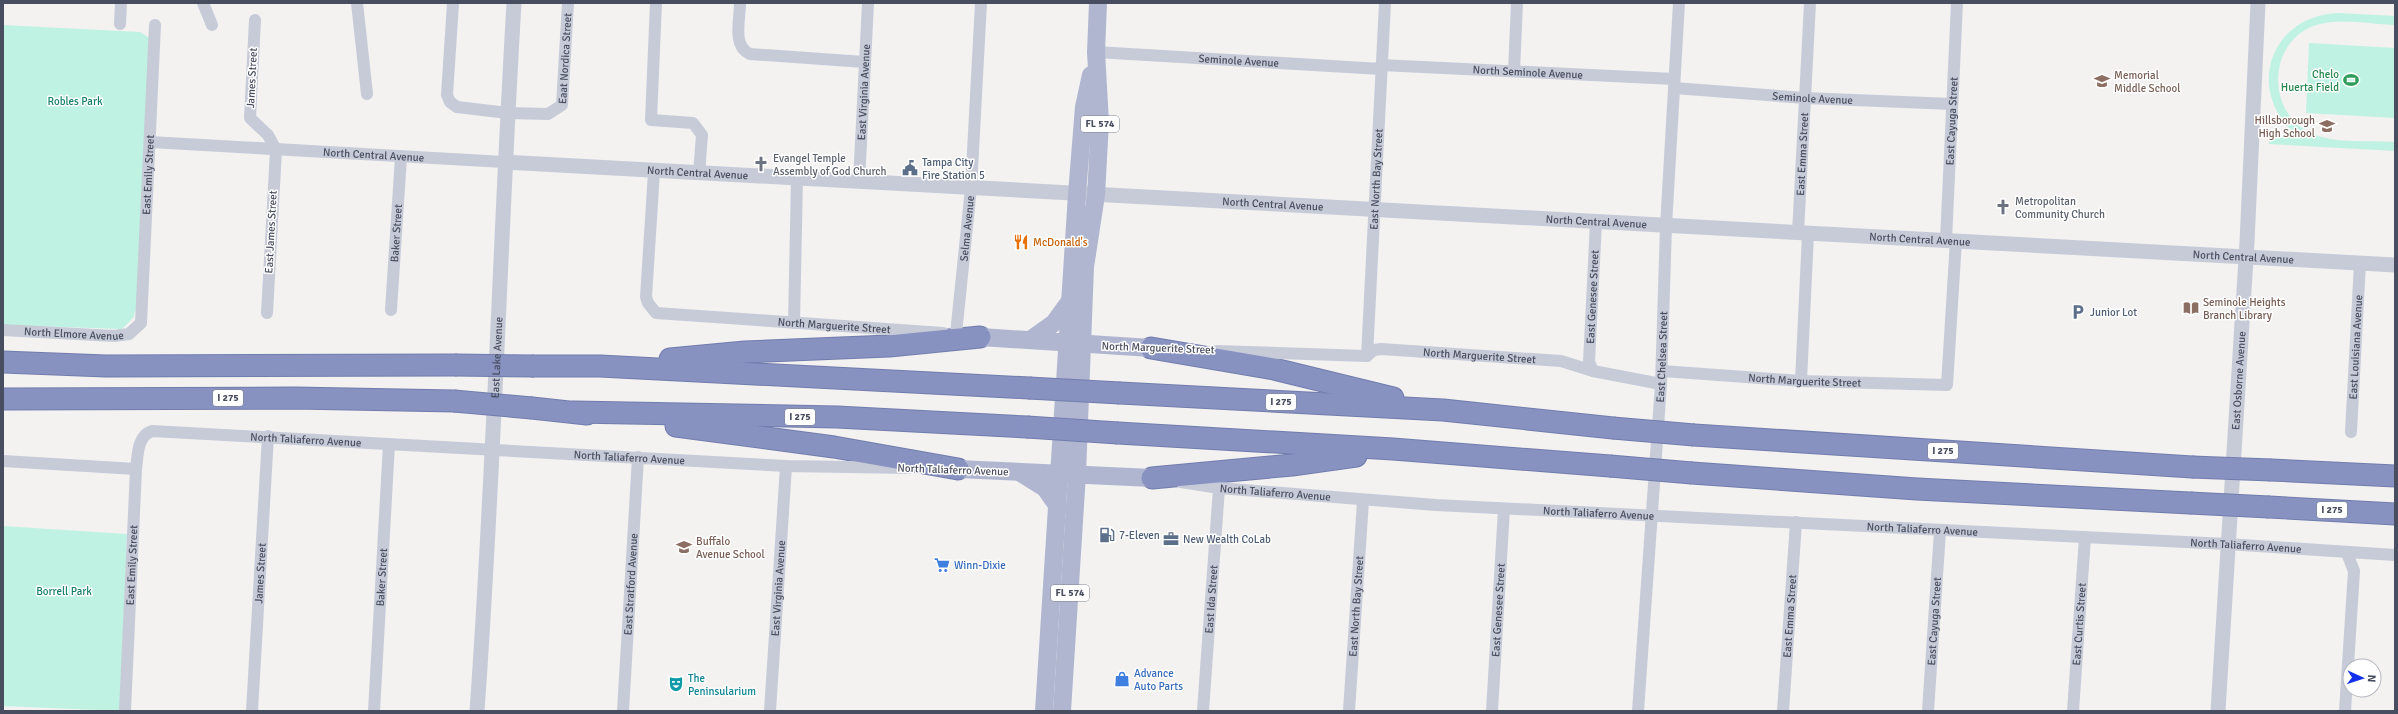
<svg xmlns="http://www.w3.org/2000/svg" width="2398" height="714" font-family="Signika,sans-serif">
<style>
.green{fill:#bff2e2}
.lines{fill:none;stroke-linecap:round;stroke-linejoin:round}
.motorway-casing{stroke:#727dad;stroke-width:23}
.minor{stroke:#c7cbd8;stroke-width:12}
.tertiary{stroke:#c7cbd8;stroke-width:15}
.primary{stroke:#b0b6d0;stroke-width:18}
.motorway{stroke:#8792c1;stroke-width:21}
.motorway-bridge-casing{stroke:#727dad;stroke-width:23;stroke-linecap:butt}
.motorway-bridge{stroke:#8792c1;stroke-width:21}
.labels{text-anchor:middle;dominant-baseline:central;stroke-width:3;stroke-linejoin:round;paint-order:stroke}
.shield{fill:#fff;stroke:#7f828f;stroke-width:1}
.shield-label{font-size:10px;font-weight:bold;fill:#484d5f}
.street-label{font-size:11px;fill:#484d5f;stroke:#fff}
.leisure-label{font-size:11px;fill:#27864d;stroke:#fff;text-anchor:end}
.education-label{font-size:11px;fill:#785e54;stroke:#fff;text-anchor:start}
.park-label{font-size:11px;fill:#14806a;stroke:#fff}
.worship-label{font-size:11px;fill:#5b616d;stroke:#fff;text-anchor:start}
.service-label{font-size:11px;fill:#4e5e75;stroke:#fff;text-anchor:start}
.food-label{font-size:11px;fill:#c56008;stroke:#fff;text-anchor:start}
.shop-label{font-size:11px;fill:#366cbe;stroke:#fff;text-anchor:start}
.culture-label{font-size:11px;fill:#0d838f;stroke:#fff;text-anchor:start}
</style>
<rect width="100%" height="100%" fill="#f3f2f1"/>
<g class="green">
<path d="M2339,13L2395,16V25C2369,24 2337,17 2313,26C2266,45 2267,115 2313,134C2337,144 2370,140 2395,142V151L2269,144V135L2298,136C2244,93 2269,15 2339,13Z"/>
<polygon points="3,25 140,32 151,39 137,306 133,318 122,329 3,325"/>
<polygon points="2309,43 2395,48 2395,118 2306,113"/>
<polygon points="3,526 127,534 120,711 3,706"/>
</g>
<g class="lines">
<defs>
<g id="motorway">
<polyline points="1151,348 1274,369 1393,398"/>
<polyline points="670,359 745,352 889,346 980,337"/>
<polyline points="3,362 106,366 455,365"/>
<polyline points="534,366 600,366 1029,388"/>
<polyline points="1120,393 1443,410 1613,428"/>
<polyline points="3,399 295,398 454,401"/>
<polyline points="532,408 587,414"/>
<polyline points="574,412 837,417 1027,427"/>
<polyline points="676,426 834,447 958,469"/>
<polyline points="1118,433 1393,449 1610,466"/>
<polyline points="1694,435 2192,467"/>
<polyline points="2271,470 2395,476"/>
<polyline points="1692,473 1917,489 2190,503"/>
<polyline points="1152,478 1292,465 1356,456"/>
<polyline points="2269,507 2395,514"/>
</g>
</defs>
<use href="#motorway" class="motorway-casing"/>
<g class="minor">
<polyline points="203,3 212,25"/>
<polyline points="357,3 367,94"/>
<path id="s1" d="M453,3L447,95L450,102L457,107L508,113L548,114L562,105L568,3"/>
<polyline points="656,3 651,120 693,123 702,135 699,174"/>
<path d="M740,3C740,20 732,46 750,54L864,62"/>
<polyline points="255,20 250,118 268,135 276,150 267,313"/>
<polyline points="120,24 121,3"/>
<path id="s2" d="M1096,52L1381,69"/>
<path id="s3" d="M1381,65L1674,79"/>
<polyline points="1514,71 1517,3"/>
<path id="s4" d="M1674,88L1805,98L1952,104"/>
<path id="s5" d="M150,142L504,162"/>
<path id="s6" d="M654,172L646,297L648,303L656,313L943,333"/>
<path id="s7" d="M859,182L868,3"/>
<path id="s8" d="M1798,233L1810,3"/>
<path id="s9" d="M1946,240L1957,3"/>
<path id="s10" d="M391,310L401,157"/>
<polyline points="794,323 797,179"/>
<path id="s11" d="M3,330L114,336L129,334L141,323L155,25"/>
<path id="s12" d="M956,334L971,188L981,3"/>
<path id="s13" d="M1216,351L1367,356L1374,350L1381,349L1561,361L1593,371L1661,384"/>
<path id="s14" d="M1367,356L1385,3"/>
<path id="s15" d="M1593,371L1589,362L1596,222"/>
<path id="s16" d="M1662,371L1801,381L1947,385L1956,240"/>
<polyline points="1801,381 1808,234"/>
<path id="s17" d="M2351,432L2360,263"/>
<polyline points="3,461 136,469"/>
<path id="s18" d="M1181,482L1219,488L1436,505L2227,544L2395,555"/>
<path id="s19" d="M125,711L136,469C138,455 137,436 152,431L786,466L909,468"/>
<path id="s20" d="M252,711L268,436"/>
<path id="s21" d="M374,711L389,444"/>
<path id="s22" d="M623,711L638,457"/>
<path id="s23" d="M770,711L786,466"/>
<path id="s24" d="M1203,711L1219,488"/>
<path id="s25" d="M1349,711L1363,501"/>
<path id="s26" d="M1492,711L1504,509"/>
<path id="s27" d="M1638,711L1661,384L1666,226L1679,3"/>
<path id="s28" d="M1783,711L1796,522"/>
<path id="s29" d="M1928,711L1940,531"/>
<path id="s30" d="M2073,711L2085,537"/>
<polyline points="2345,711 2354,571 2347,553"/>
</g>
<g class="tertiary">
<path id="s31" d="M504,162L2395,265"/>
<path id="s32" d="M477,711C494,475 500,239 514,3"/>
<path id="s33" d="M2218,711L2247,242L2258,3"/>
</g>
<g class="primary">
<polyline points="980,337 1151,348"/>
<polyline points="1030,340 1054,323 1070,301"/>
<polyline points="958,469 1152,478"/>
<polyline points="1021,473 1045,488 1059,508"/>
<polyline points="1044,711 1077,194 1084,107 1091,75"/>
<polyline points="1062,711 1077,474 1085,267 1096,195 1100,122 1096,52 1098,3"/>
</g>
<use href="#motorway" class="motorway"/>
<defs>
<g id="motorway-bridge">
<polyline points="455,365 534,366"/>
<polyline points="1029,388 1120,393"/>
<polyline points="454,401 532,408"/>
<polyline points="1027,427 1118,433"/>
<polyline points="1613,428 1694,435"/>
<polyline points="1610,466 1692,473"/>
<polyline points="2192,467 2271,470"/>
<polyline points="2190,503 2269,507"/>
</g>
</defs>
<use href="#motorway-bridge" class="motorway-bridge-casing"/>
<use href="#motorway-bridge" class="motorway-bridge"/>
</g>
<defs>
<symbol id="stadium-bare" viewBox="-9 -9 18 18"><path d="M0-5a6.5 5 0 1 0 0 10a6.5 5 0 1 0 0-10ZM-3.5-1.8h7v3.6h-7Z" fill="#2e9e5b" stroke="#fff" stroke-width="2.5" paint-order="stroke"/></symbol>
<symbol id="school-bare" viewBox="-9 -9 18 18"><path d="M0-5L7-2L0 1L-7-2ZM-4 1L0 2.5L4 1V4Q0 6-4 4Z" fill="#8d6e63" stroke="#fff" stroke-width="2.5" paint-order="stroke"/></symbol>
<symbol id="church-bare" viewBox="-9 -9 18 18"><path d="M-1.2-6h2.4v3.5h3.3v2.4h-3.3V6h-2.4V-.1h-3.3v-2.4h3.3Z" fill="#6b7280" stroke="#fff" stroke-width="2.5" paint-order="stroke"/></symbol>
<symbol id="civic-bare" viewBox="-9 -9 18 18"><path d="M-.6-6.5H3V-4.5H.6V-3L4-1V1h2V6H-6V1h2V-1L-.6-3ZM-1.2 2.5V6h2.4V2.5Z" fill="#5c6f8a" stroke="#fff" stroke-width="2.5" paint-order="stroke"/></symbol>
<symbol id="restaurant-bare" viewBox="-9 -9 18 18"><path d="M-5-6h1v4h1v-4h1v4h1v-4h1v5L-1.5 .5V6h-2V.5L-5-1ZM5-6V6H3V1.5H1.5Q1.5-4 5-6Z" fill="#e8710a" stroke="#fff" stroke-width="2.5" paint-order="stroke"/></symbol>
<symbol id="library-bare" viewBox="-9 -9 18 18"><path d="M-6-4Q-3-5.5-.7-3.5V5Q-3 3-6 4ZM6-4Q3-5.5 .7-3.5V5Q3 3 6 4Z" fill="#8d6e63" stroke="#fff" stroke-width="2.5" paint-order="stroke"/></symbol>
<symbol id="parking-bare" viewBox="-9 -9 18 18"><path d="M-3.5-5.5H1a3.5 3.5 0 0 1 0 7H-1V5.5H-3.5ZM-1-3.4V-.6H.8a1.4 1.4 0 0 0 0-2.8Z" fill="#5c6f8a" stroke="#fff" stroke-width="2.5" paint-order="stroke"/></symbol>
<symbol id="fuel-bare" viewBox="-9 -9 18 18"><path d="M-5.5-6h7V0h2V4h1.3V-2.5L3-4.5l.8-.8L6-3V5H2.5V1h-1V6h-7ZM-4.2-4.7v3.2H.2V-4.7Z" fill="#5c6f8a" stroke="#fff" stroke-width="2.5" paint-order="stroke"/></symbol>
<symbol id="office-bare" viewBox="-9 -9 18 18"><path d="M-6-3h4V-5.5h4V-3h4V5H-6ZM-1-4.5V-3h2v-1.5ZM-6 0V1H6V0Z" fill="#5c6f8a" stroke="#fff" stroke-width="2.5" paint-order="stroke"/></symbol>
<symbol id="supermarket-bare" viewBox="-9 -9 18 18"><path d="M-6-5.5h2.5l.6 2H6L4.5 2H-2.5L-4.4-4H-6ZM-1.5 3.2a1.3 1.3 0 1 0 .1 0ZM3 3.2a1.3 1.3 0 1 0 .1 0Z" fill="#3f7fe0" stroke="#fff" stroke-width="2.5" paint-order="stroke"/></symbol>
<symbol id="shop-bare" viewBox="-9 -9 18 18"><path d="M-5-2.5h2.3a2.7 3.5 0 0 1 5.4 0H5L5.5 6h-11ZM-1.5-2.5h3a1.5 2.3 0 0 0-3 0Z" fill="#3f7fe0" stroke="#fff" stroke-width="2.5" paint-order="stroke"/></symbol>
<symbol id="theatre-bare" viewBox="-9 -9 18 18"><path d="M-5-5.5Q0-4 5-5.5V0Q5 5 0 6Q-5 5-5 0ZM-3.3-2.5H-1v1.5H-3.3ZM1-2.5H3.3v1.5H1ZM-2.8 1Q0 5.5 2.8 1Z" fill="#0f9aa8" stroke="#fff" stroke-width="2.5" paint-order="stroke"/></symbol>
</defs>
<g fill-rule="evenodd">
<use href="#stadium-bare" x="2340" y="69" width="22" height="22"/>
<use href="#school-bare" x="2091" y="70" width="22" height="22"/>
<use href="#school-bare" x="2316" y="115" width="22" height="22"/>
<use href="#church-bare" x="750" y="153" width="22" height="22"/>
<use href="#civic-bare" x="899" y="157" width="22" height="22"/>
<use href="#church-bare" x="1992" y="196" width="22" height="22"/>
<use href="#restaurant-bare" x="1010" y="231" width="22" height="22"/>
<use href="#library-bare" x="2180" y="297" width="22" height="22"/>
<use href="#parking-bare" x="2067" y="301" width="22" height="22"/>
<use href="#fuel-bare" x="1096" y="524" width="22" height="22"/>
<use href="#office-bare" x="1160" y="528" width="22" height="22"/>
<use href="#school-bare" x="673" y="536" width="22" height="22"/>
<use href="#supermarket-bare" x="931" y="554" width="22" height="22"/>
<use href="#shop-bare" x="1111" y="668" width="22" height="22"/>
<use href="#theatre-bare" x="665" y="673" width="22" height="22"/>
</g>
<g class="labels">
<g class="shield">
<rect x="1081" y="116" width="38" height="16" rx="3"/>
<rect x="213" y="390" width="30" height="16" rx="3"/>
<rect x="1266" y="394" width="30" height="16" rx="3"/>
<rect x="785" y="409" width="30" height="16" rx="3"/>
<rect x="1928" y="443" width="30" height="16" rx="3"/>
<rect x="2317" y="502" width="30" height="16" rx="3"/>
<rect x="1051" y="585" width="38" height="16" rx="3"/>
</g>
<g class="shield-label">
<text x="1100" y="124">FL 574</text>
<text x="228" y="398">I 275</text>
<text x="1281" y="402">I 275</text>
<text x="800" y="417">I 275</text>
<text x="1943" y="451">I 275</text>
<text x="2332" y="510">I 275</text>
<text x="1070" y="593">FL 574</text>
</g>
<g class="street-label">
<text stroke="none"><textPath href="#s1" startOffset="263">Eaat Nordica Street</textPath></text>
<text stroke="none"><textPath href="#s2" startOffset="143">Seminole Avenue</textPath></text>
<text stroke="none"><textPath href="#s3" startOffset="147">North Seminole Avenue</textPath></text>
<text transform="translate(252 78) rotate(-87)">James Street</text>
<text stroke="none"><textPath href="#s7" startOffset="90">East Virginia Avenue</textPath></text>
<text stroke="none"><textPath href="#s4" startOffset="139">Seminole Avenue</textPath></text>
<text stroke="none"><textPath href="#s9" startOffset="119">East Cayuga Street</textPath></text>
<text stroke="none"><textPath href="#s8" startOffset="79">East Emma Street</textPath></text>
<text stroke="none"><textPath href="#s5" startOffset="224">North Central Avenue</textPath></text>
<text stroke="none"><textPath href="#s11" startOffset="291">East Emily Street</textPath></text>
<text stroke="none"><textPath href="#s31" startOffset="194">North Central Avenue</textPath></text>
<text stroke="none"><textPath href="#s14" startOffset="177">East North Bay Street</textPath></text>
<text stroke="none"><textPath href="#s31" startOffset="770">North Central Avenue</textPath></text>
<text stroke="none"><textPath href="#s31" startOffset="1094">North Central Avenue</textPath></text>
<text stroke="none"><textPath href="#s12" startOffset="106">Selma Avenue</textPath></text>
<text transform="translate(271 232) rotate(-87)">East James Street</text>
<text stroke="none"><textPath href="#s10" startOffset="77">Baker Street</textPath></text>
<text stroke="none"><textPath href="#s31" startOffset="1418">North Central Avenue</textPath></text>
<text stroke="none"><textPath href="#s31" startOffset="1742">North Central Avenue</textPath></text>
<text stroke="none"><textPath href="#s15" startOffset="75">East Genesee Street</textPath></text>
<text stroke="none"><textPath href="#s6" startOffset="323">North Marguerite Street</textPath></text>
<text stroke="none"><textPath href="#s11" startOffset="71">North Elmore Avenue</textPath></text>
<text transform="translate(1158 348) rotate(2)">North Marguerite Street</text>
<text stroke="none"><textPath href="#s17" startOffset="85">East Louisiana Avenue</textPath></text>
<text stroke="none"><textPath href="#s13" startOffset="266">North Marguerite Street</textPath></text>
<text stroke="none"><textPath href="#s32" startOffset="354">East Lake Avenue</textPath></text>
<text stroke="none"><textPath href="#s27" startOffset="355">East Chelsea Street</textPath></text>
<text stroke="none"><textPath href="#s16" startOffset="143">North Marguerite Street</textPath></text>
<text stroke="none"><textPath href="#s33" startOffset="331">East Osborne Avenue</textPath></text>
<text stroke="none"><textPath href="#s19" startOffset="440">North Taliaferro Avenue</textPath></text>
<text stroke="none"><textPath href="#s19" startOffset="764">North Taliaferro Avenue</textPath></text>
<text transform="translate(953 470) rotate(2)">North Taliaferro Avenue</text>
<text stroke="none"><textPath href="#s18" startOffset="95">North Taliaferro Avenue</textPath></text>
<text stroke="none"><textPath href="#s18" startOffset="419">North Taliaferro Avenue</textPath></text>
<text stroke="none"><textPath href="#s18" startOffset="743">North Taliaferro Avenue</textPath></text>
<text stroke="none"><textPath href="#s18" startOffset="1067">North Taliaferro Avenue</textPath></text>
<text stroke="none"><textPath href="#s19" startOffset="146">East Emily Street</textPath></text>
<text stroke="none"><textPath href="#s20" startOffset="138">James Street</textPath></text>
<text stroke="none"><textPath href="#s21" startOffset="134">Baker Street</textPath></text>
<text stroke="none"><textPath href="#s22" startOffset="127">East Stratford Avenue</textPath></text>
<text stroke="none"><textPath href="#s23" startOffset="123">East Virginia Avenue</textPath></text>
<text stroke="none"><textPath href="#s24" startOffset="112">East Ida Street</textPath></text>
<text stroke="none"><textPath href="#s25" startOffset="105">East North Bay Street</textPath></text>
<text stroke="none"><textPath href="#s26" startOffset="101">East Genesee Street</textPath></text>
<text stroke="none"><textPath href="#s28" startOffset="95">East Emma Street</textPath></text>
<text stroke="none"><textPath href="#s29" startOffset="90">East Cayuga Street</textPath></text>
<text stroke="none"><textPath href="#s30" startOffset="87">East Curtis Street</textPath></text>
</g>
<g class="leisure-label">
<text x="2339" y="74">Chelo<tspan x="2339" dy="13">Huerta Field</tspan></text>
</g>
<g class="education-label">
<text x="2114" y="75">Memorial<tspan x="2114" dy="13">Middle School</tspan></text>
<text x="2315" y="120" text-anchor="end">Hillsborough<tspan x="2315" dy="13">High School</tspan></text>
<text x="2203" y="302">Seminole Heights<tspan x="2203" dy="13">Branch Library</tspan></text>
<text x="696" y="541">Buffalo<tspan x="696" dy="13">Avenue School</tspan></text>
</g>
<g class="park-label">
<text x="75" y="101">Robles Park</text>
<text x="64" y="591">Borrell Park</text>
</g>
<g class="worship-label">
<text x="773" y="158">Evangel Temple<tspan x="773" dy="13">Assembly of God Church</tspan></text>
<text x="2015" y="201">Metropolitan<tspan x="2015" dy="13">Community Church</tspan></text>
</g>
<g class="service-label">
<text x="922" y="162">Tampa City<tspan x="922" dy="13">Fire Station 5</tspan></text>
<text x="2090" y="312">Junior Lot</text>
<text x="1119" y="535">7-Eleven</text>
<text x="1183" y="539">New Wealth CoLab</text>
</g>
<g class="food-label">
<text x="1033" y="242">McDonald's</text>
</g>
<g class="shop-label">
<text x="954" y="565">Winn-Dixie</text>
<text x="1134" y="673">Advance<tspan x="1134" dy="13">Auto Parts</tspan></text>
</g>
<g class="culture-label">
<text x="688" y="678">The<tspan x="688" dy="13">Peninsularium</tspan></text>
</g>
</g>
<rect width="2398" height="714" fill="none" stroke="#484d5f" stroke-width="8"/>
<g transform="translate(2362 678) rotate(93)"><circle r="19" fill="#ffffff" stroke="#b6b8bf"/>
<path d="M0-3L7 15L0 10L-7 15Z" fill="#1230ec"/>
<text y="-6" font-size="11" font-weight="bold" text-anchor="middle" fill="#484d5f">N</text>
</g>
</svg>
